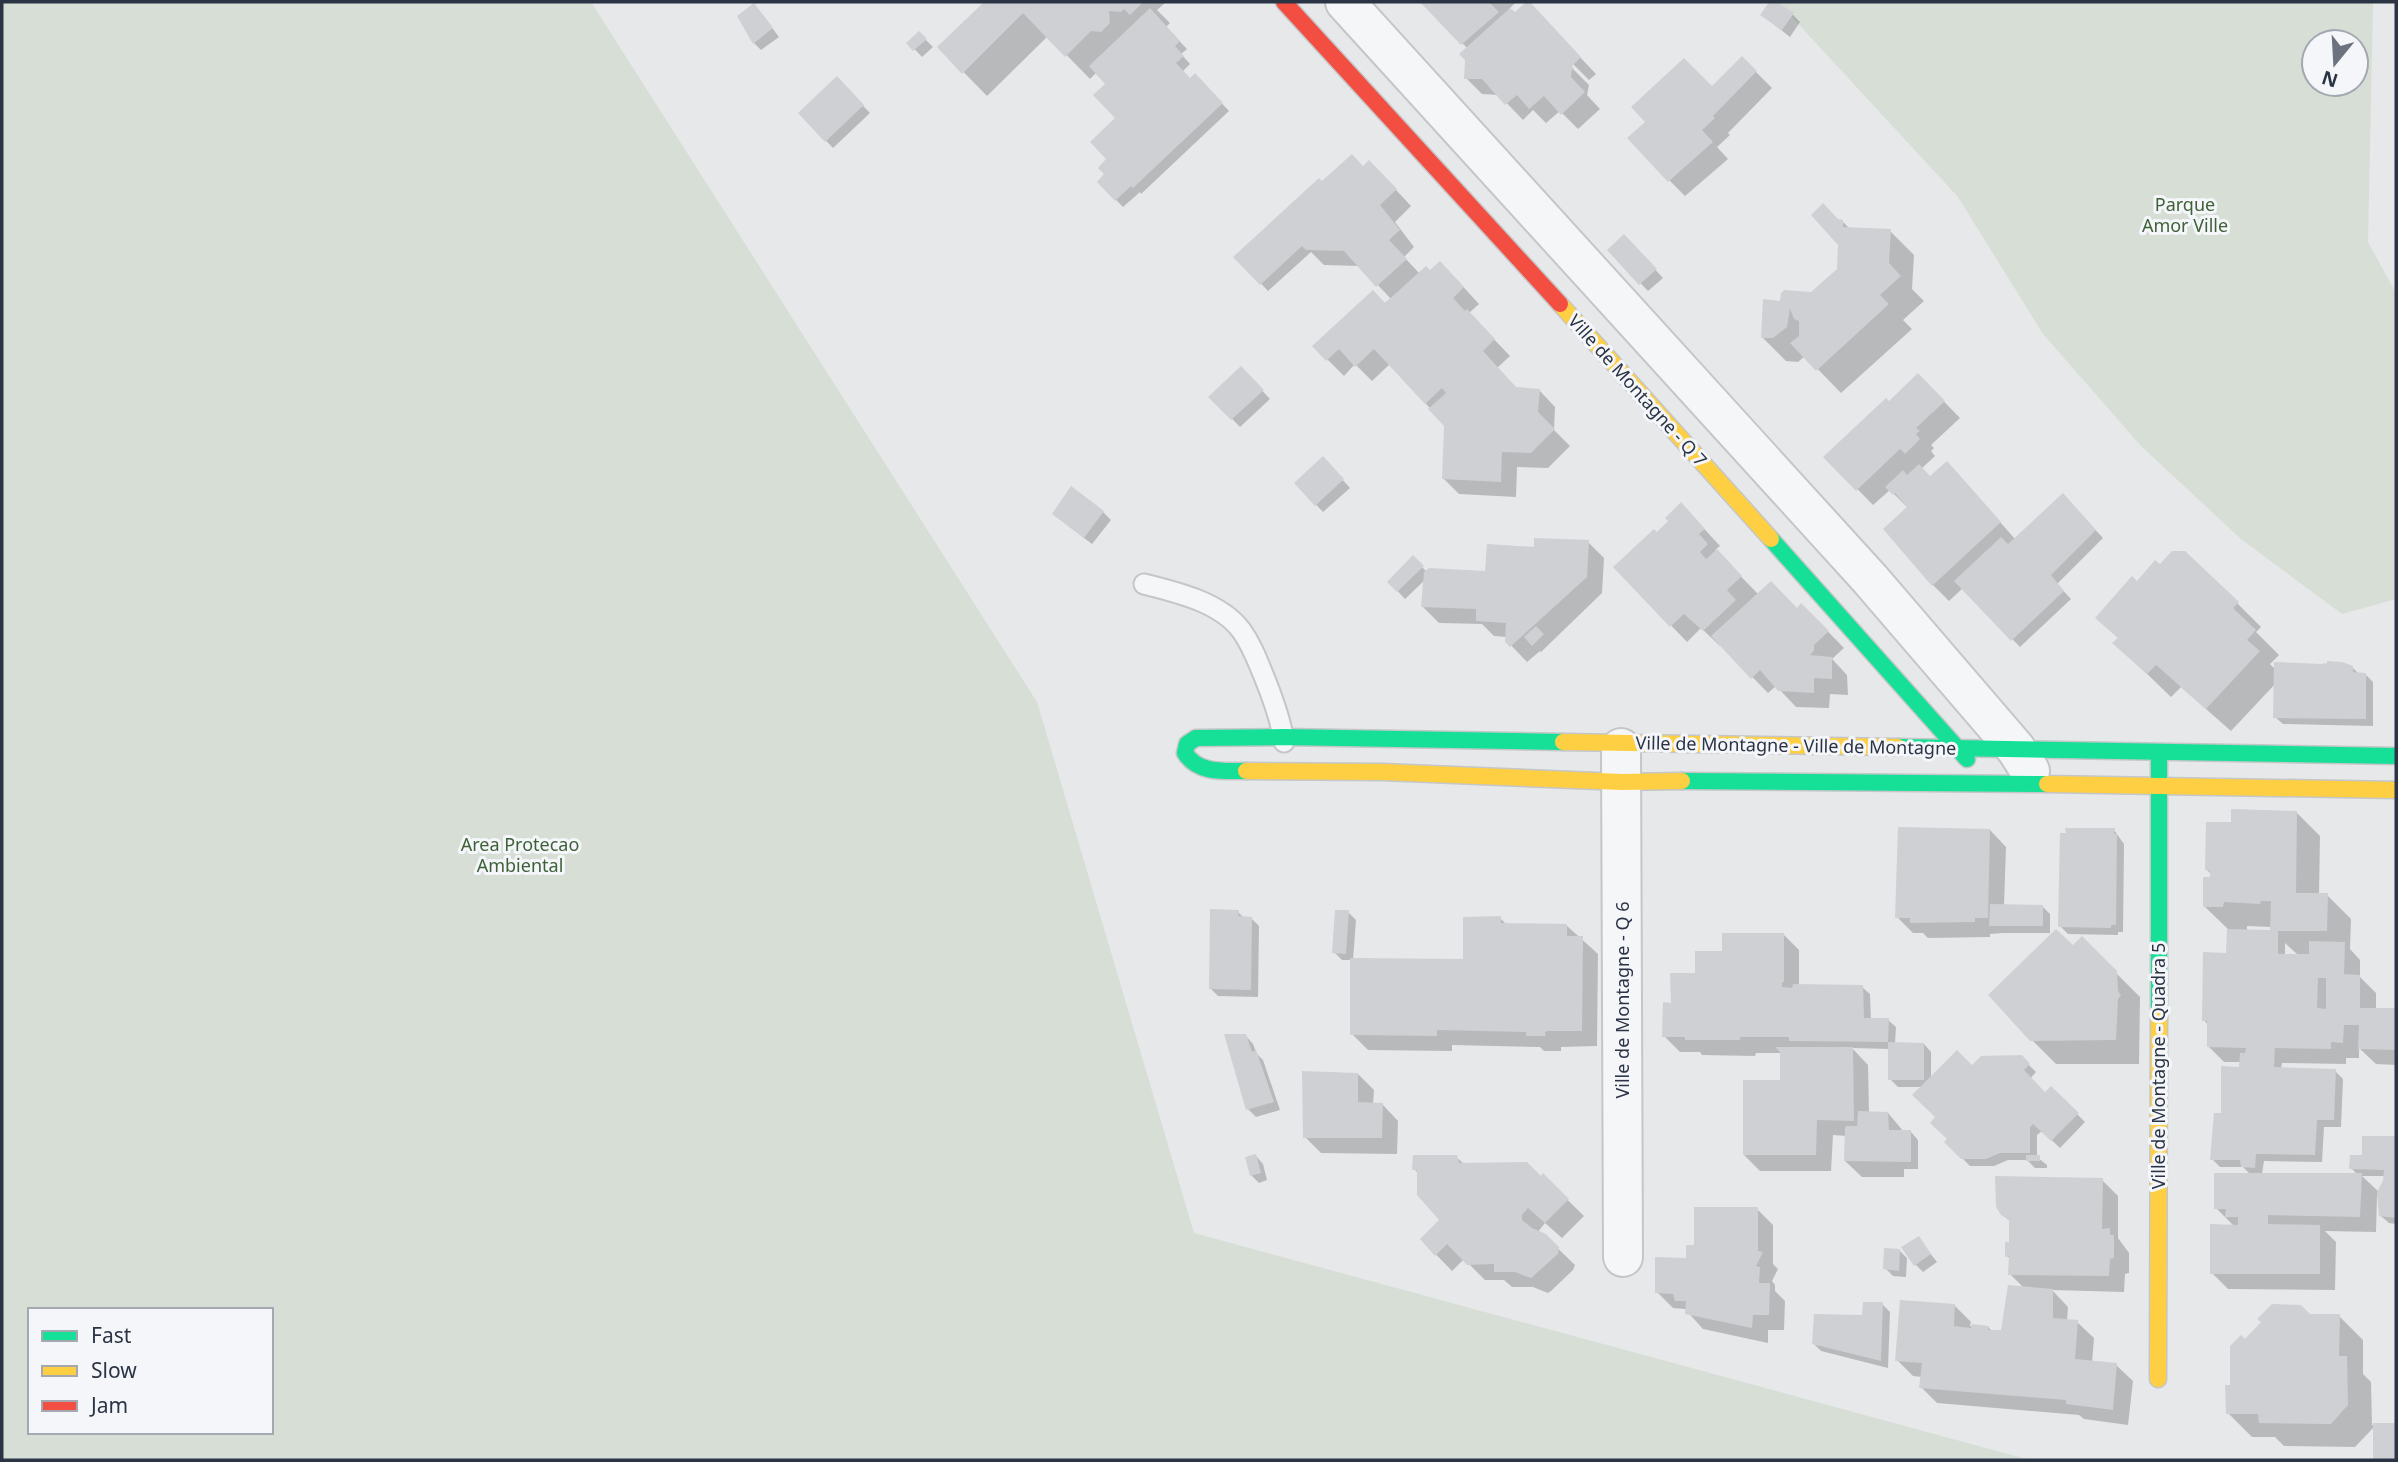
<svg xmlns="http://www.w3.org/2000/svg" width="2398" height="1462" font-family="'Noto Sans',sans-serif">
<style>
.green{fill:#d6ded6;fill-rule:evenodd}
.shadow{fill:#0003;fill-rule:evenodd}
.building{fill:#ced0d3;fill-rule:evenodd}
.lines{fill:none;stroke-linecap:round;stroke-linejoin:round}
.lane-casing{stroke:#c4c6c8;stroke-width:23}
.street-casing{stroke:#c4c6c8;stroke-width:42}
.fast-casing{stroke:#c4c6c8;stroke-width:19}
.slow-casing{stroke:#c4c6c8;stroke-width:19}
.jam-casing{stroke:#c4c6c8;stroke-width:19}
.lane{stroke:#f5f6f7;stroke-width:19}
.street{stroke:#f5f6f7;stroke-width:38}
.fast{stroke:#16e098;stroke-width:16}
.slow{stroke:#ffcf43;stroke-width:16}
.jam{stroke:#f24e42;stroke-width:16}
.labels{text-anchor:middle;dominant-baseline:central;stroke-width:6;stroke-linejoin:round;paint-order:stroke}
.park-label{font-size:18px;fill:#3f6138;stroke:#f4f6f9}
.street-label{font-size:18px;fill:#2b3445;stroke:#f4f6f9}
</style>
<rect width="100%" height="100%" fill="#e6e8ea"/>
<g class="green">
<path d="M2,2H591L1037,702L1194,1233L2030,1460H2ZM30,1310H271V1432H30Z"/>
<path d="M1778,2H2373L2368,242L2396,293V599L2342,614L2241,539L2141,446L2043,334L1958,197ZM2314,42H2356V84H2314Z"/>
</g>
<g class="shadow">
<polygon points="987,2 1166,2 1157,10 1170,23 1166,27 1187,49 1181,54 1190,64 1182,72 1190,80 1195,75 1229,111 1141,194 1140,192 1123,207 1099,182 1106,174 1118,118 1108,84 1097,72 1090,79 1048,36 987,96 939,47"/>
<polygon points="1423,2 1516,2 1509,9 1515,14 1528,2 1596,74 1589,80 1569,60 1567,63 1589,85 1587,95 1600,109 1578,129 1560,111 1546,123 1533,110 1523,120 1499,95 1482,94 1466,78 1468,49"/>
<polygon points="1771,2 1792,14 1800,22 1790,37 1762,15"/>
<polygon points="761,13 779,37 761,50 754,43"/>
<polygon points="919,33 933,47 922,57 909,43"/>
<polygon points="1742,58 1772,88 1728,133 1730,135 1717,147 1728,159 1685,196 1669,180 1712,89"/>
<polygon points="837,79 870,113 833,148 800,113"/>
<polygon points="1363,168 1385,178 1411,206 1395,222 1414,247 1404,257 1420,274 1430,272 1456,279 1479,304 1469,313 1510,356 1497,368 1517,389 1539,390 1555,407 1554,430 1570,446 1548,468 1517,467 1516,497 1459,494 1443,478 1446,426 1390,364 1372,381 1355,364 1344,376 1314,346 1391,299 1360,266 1324,265 1311,252 1268,291 1236,257 1322,184"/>
<polygon points="1839,221 1842,221 1850,229 1890,231 1914,255 1912,289 1924,301 1903,320 1912,329 1841,393 1805,356 1798,362 1786,361 1762,337 1781,303 1811,294 1838,270"/>
<polygon points="1624,236 1663,278 1648,291 1609,250"/>
<polygon points="1241,368 1270,399 1240,427 1211,397"/>
<polygon points="1918,375 1960,418 1931,445 1934,448 1931,451 1935,456 1921,469 1930,478 1963,480 2015,539 2070,503 2103,538 2057,584 2071,599 2020,647 1963,588 1949,601 1933,585 1908,508 1890,490 1873,505 1826,457 1889,404"/>
<polygon points="1330,466 1350,488 1323,512 1296,483"/>
<polygon points="1103,512 1111,520 1092,544 1062,521"/>
<polygon points="1697,521 1720,546 1715,550 1758,594 1797,610 1802,605 1844,648 1832,659 1847,675 1848,695 1830,694 1829,708 1796,707 1776,686 1768,693 1721,645 1720,646 1701,628 1687,642 1615,567 1657,534"/>
<polygon points="1588,542 1604,558 1602,593 1541,652 1540,651 1527,662 1507,641 1507,637 1494,636 1482,624 1439,623 1423,607 1425,580 1405,599 1389,582 1413,558 1427,572 1487,573 1536,548"/>
<polygon points="2137,583 2237,603 2261,627 2256,632 2279,655 2270,664 2276,670 2276,664 2341,664 2352,667 2359,674 2365,674 2373,682 2373,726 2283,724 2275,717 2276,683 2231,731 2181,687 2171,697 2115,643 2119,639 2097,618"/>
<path d="M2296,812L2320,836L2319,895H2327L2351,919L2350,949L2360,960V977L2376,993V1010H2396V1065L2376,1064L2359,1048V1058H2346V1064L2282,1063L2281,1069L2335,1071L2343,1079L2341,1127H2324L2322,1162L2264,1161L2262,1174L2358,1175L2351,1168L2364,1157V1138H2396V1224L2389,1223L2381,1216L2379,1196H2377L2376,1232L2325,1231L2336,1242L2335,1290L2228,1289L2212,1273L2234,1226L2216,1208L2250,1174L2243,1167H2220L2212,1159L2223,1115L2241,1068V1062H2224L2208,1046V1025L2204,1020L2228,954L2229,930L2204,906L2212,879V875L2207,870L2232,824ZM2247,926L2271,927L2274,932H2247ZM2285,943L2298,955H2285ZM2362,1176H2385L2379,1192Z"/>
<polygon points="1990,830 2006,847 2004,906 2042,906 2050,914 2050,933 2003,933 1990,934 1990,937 1928,938 1923,933 1913,933 1897,917"/>
<polygon points="2114,830 2124,844 2123,932 2118,932 2118,935 2068,934 2060,926"/>
<polygon points="1238,912 1244,918 1252,919 1259,926 1258,997 1218,996 1210,988"/>
<polygon points="1348,912 1356,920 1353,960 1465,961 1500,918 1506,924 1566,925 1598,954 1597,1046 1561,1047 1561,1051 1544,1051 1540,1047 1452,1045 1452,1051 1368,1050 1352,1034 1352,960 1342,960 1334,952"/>
<polygon points="1783,934 1799,950 1799,986 1862,987 1870,994 1871,1020 1888,1020 1896,1027 1895,1044 1924,1044 1931,1052 1931,1078 2021,1057 2036,1072 2030,1079 2045,1094 2051,1088 2085,1122 2060,1148 2042,1131 2037,1135 2037,1157 2047,1165 2047,1168 2035,1168 2027,1160 2008,1160 1994,1166 1970,1166 1946,1142 1949,1139 1922,1087 1898,1087 1890,1079 1890,1049 1852,1048 1868,1065 1869,1113 1888,1113 1904,1132 1911,1132 1918,1140 1918,1169 1904,1169 1904,1177 1862,1177 1845,1161 1847,1136 1833,1135 1831,1171 1760,1171 1744,1155 1782,1082 1782,1053 1756,1053 1755,1056 1702,1055 1700,1052 1680,1052 1664,1036 1672,1005 1696,975 1724,953"/>
<polygon points="2082,939 2140,997 2139,1064 2056,1064 2031,1039 2073,948"/>
<polygon points="1226,1035 1246,1036 1253,1044 1257,1054 1263,1060 1280,1110 1256,1117 1248,1109"/>
<polygon points="1358,1074 1374,1090 1373,1104 1382,1104 1398,1121 1397,1154 1321,1153 1305,1137"/>
<polygon points="1256,1156 1263,1164 1267,1180 1259,1183 1251,1175"/>
<polygon points="1456,1157 1464,1164 1541,1178 1543,1176 1584,1216 1562,1238 1545,1223 1537,1233 1545,1236 1575,1265 1573,1270 1551,1291 1548,1293 1533,1287 1512,1287 1504,1280 1485,1280 1464,1259 1452,1271 1422,1240 1441,1220 1419,1174 1414,1169"/>
<polygon points="2102,1180 2118,1196 2118,1238 2129,1253 2129,1273 2125,1274 2124,1292 2052,1290 2068,1307 2067,1321 2077,1322 2094,1338 2092,1363 2116,1365 2133,1381 2128,1425 2084,1419 2079,1415 1937,1403 1921,1387 1922,1377 1913,1376 1897,1360 1955,1306 1971,1322 1970,1326 1988,1327 1993,1332 2003,1332 2024,1288 2010,1274 2011,1259 2007,1256 2011,1243 2011,1222 2006,1218"/>
<polygon points="1757,1209 1773,1225 1773,1264 1778,1269 1772,1281 1775,1285 1775,1291 1785,1301 1784,1330 1768,1330 1768,1343 1703,1329 1685,1309 1673,1308 1657,1292 1687,1260 1696,1246"/>
<polygon points="1918,1238 1937,1262 1923,1272 1915,1264"/>
<polygon points="1899,1250 1907,1258 1906,1277 1893,1276 1885,1268"/>
<polygon points="1882,1304 1890,1312 1888,1368 1821,1351 1813,1343"/>
<polygon points="2310,1316 2339,1316 2363,1340 2363,1374 2371,1382 2372,1425 2396,1425 2396,1460 2375,1460 2375,1426 2355,1447 2284,1446 2275,1437 2252,1437 2228,1413 2231,1387 2245,1341"/>
</g>
<g class="building">
<polygon points="984,2 1143,2 1130,15 1124,9 1121,12 1109,11 1110,23 1101,32 1091,31 1065,57 1023,13 962,74 937,47"/>
<polygon points="1420,2 1492,2 1490,3 1499,12 1461,45"/>
<polygon points="1526,2 1530,2 1581,57 1572,66 1574,68 1572,70 1571,77 1585,92 1561,115 1544,96 1529,109 1517,95 1505,105 1482,79 1464,79 1465,60 1459,54 1510,8 1515,12"/>
<polygon points="1769,2 1777,2 1794,13 1782,30 1760,15"/>
<polygon points="754,3 773,28 753,44 737,16"/>
<polygon points="1150,8 1180,41 1175,46 1184,56 1176,63 1190,78 1195,73 1223,103 1133,188 1131,186 1115,201 1097,182 1104,174 1098,168 1106,159 1090,142 1115,118 1093,95 1105,84 1089,66"/>
<polygon points="919,31 927,39 913,51 906,43"/>
<polygon points="1742,56 1757,71 1713,116 1715,118 1702,130 1713,142 1668,182 1627,138 1645,122 1631,107 1684,58 1712,86"/>
<polygon points="837,76 864,105 825,142 798,113"/>
<polygon points="1352,154 1363,166 1369,160 1397,189 1380,205 1400,230 1389,240 1407,259 1376,287 1344,251 1306,250 1302,246 1260,285 1233,257 1319,178 1322,181"/>
<polygon points="1823,203 1838,219 1843,220 1843,227 1891,229 1889,263 1901,276 1880,295 1889,304 1816,371 1790,343 1799,336 1799,321 1794,319 1790,309 1787,327 1773,338 1761,338 1763,299 1780,301 1781,293 1784,290 1811,292 1837,269 1838,245 1811,215"/>
<polygon points="1624,234 1657,269 1639,285 1607,250"/>
<polygon points="1440,261 1464,287 1453,298 1465,311 1467,309 1495,339 1483,351 1516,387 1540,389 1538,412 1555,429 1531,453 1502,452 1501,482 1442,479 1444,426 1428,409 1446,393 1442,388 1425,404 1374,349 1355,367 1339,349 1326,361 1312,346 1373,290 1385,303 1426,266 1430,270"/>
<polygon points="1241,366 1264,390 1231,420 1208,397"/>
<polygon points="1918,373 1945,401 1916,428 1920,431 1916,434 1920,439 1905,454 1900,449 1856,491 1823,457 1886,398 1889,401"/>
<polygon points="1323,456 1344,479 1315,506 1294,483"/>
<polygon points="1947,461 2001,522 1932,586 1883,529 1907,507 1895,493 1893,495 1885,487 1903,470 1907,475 1919,464 1930,476"/>
<polygon points="1071,486 1104,511 1084,538 1052,514"/>
<polygon points="2063,493 2096,530 2051,575 2064,591 2011,641 1954,581 2001,537 2008,544"/>
<polygon points="1681,502 1705,529 1699,534 1708,544 1700,552 1706,559 1717,549 1742,576 1727,590 1736,600 1703,631 1684,614 1670,627 1613,567 1654,529 1657,532 1668,521 1665,518"/>
<polygon points="1534,538 1589,540 1587,577 1510,647 1505,642 1506,623 1476,621 1476,609 1421,607 1424,572 1429,568 1485,571 1487,544 1534,547"/>
<polygon points="2172,551 2185,551 2239,602 2233,608 2256,630 2247,640 2260,651 2206,709 2156,665 2147,674 2112,643 2118,638 2095,618 2132,576 2137,581 2155,560 2160,564"/>
<polygon points="1413,555 1424,566 1397,592 1387,582"/>
<polygon points="1771,581 1797,608 1801,603 1829,631 1814,645 1814,651 1810,655 1832,657 1832,679 1814,678 1814,693 1778,691 1760,670 1751,679 1711,636"/>
<polygon points="1536,626 1544,634 1532,646 1524,637"/>
<polygon points="2327,661 2342,662 2353,666 2353,672 2366,673 2366,719 2273,718 2274,662 2321,664 2327,663"/>
<path d="M2231,809L2297,811L2296,893H2328L2327,931H2278V954H2309V941L2345,942L2344,974L2360,975V1008H2396V1050L2358,1049L2359,1025H2344L2343,1043L2331,1042V1049L2275,1048L2274,1067L2336,1069L2334,1120H2317L2315,1155L2256,1154L2255,1168L2241,1167L2240,1160H2210L2214,1113H2221V1066L2239,1067L2240,1053H2245L2246,1048L2207,1047V1021H2202L2203,952L2226,953L2227,929L2270,930L2271,901H2261L2260,904L2224,902L2223,907H2203V877H2210V871L2205,870L2206,822H2231ZM2318,978H2326V1009L2317,1008Z"/>
<polygon points="1898,827 1990,829 1988,918 1975,918 1975,922 1910,923 1910,918 1895,918"/>
<polygon points="2065,828 2115,828 2114,834 2117,834 2116,925 2111,925 2111,928 2058,927 2060,833 2066,833"/>
<polygon points="1990,904 2043,905 2043,926 1989,926"/>
<polygon points="1210,909 1239,910 1238,916 1252,917 1251,990 1209,989"/>
<polygon points="1335,910 1349,910 1346,954 1332,953"/>
<polygon points="1501,916 1501,923 1567,924 1567,936 1583,936 1582,1031 1548,1031 1545,1032 1546,1036 1526,1036 1526,1032 1437,1030 1437,1036 1350,1035 1350,958 1463,959 1463,917"/>
<polygon points="2056,929 2073,945 2082,936 2117,971 2118,991 2121,995 2118,999 2116,1040 2030,1041 1988,995"/>
<polygon points="1722,933 1784,933 1784,982 1782,982 1782,987 1792,988 1793,984 1863,985 1864,1018 1889,1018 1888,1042 1789,1041 1789,1037 1740,1037 1740,1040 1685,1040 1685,1037 1662,1037 1663,1002 1671,1003 1670,973 1695,973 1695,951 1722,951"/>
<polygon points="1224,1034 1246,1034 1252,1052 1256,1050 1274,1102 1246,1110"/>
<polygon points="1888,1042 1924,1043 1924,1080 1888,1080"/>
<polygon points="1775,1047 1853,1047 1854,1121 1817,1120 1816,1155 1743,1155 1743,1080 1780,1080 1780,1052"/>
<polygon points="1957,1050 1972,1065 1981,1056 2022,1055 2030,1064 2024,1070 2045,1092 2051,1086 2079,1113 2051,1141 2033,1124 2030,1127 2030,1153 2000,1153 1986,1159 1961,1159 1944,1142 1947,1139 1930,1123 1935,1117 1912,1095"/>
<polygon points="1302,1071 1358,1073 1358,1102 1383,1103 1382,1138 1303,1138"/>
<polygon points="1858,1111 1888,1112 1889,1130 1911,1130 1911,1162 1844,1161 1845,1128 1846,1126 1857,1126"/>
<polygon points="2362,1136 2396,1136 2396,1218 2379,1216 2377,1192 2383,1181 2384,1170 2349,1169 2350,1155 2362,1155"/>
<polygon points="1256,1154 1261,1173 1250,1176 1245,1157"/>
<polygon points="1413,1155 1457,1155 1459,1163 1527,1162 1541,1176 1543,1173 1569,1199 1545,1223 1528,1208 1522,1215 1522,1220 1532,1228 1546,1234 1559,1247 1558,1254 1531,1278 1515,1272 1494,1272 1494,1264 1467,1265 1447,1244 1435,1256 1420,1239 1439,1220 1417,1195 1417,1170 1412,1170"/>
<rect x="2026" y="1155" width="14" height="6"/>
<polygon points="2214,1173 2362,1173 2360,1217 2268,1215 2268,1224 2320,1225 2320,1274 2210,1274 2210,1224 2238,1225 2238,1217 2225,1217 2226,1209 2214,1209"/>
<polygon points="1995,1176 2103,1178 2102,1229 2110,1228 2110,1235 2114,1235 2114,1258 2110,1259 2109,1276 2008,1275 2009,1256 2005,1257 2005,1242 2009,1242 2009,1220 2001,1215 1996,1207"/>
<polygon points="1694,1207 1758,1207 1758,1251 1763,1252 1756,1266 1760,1267 1759,1283 1770,1283 1769,1315 1753,1315 1752,1328 1685,1314 1686,1301 1675,1301 1673,1294 1655,1293 1655,1257 1686,1258 1686,1245 1694,1245"/>
<polygon points="1919,1236 1931,1254 1914,1266 1901,1247"/>
<polygon points="1884,1248 1900,1249 1899,1271 1883,1269"/>
<polygon points="2008,1285 2053,1289 2053,1318 2078,1320 2075,1359 2117,1363 2113,1410 2066,1404 2066,1400 1919,1388 1922,1363 1895,1361 1900,1300 1955,1304 1954,1326 1971,1328 1972,1324 1989,1326 1988,1330 2001,1330"/>
<polygon points="1863,1302 1883,1302 1881,1361 1812,1344 1814,1314 1862,1315"/>
<polygon points="2272,1304 2301,1305 2310,1314 2340,1314 2339,1356 2347,1356 2348,1405 2331,1424 2259,1423 2258,1414 2226,1414 2225,1385 2230,1385 2230,1346 2241,1335 2245,1339 2261,1322 2257,1319"/>
<rect x="2373" y="1423" width="23" height="37"/>
</g>
<g class="lines">
<defs>
<path id="lane" d="M1144,584C1176,592 1220,602 1241,630C1252,645 1258,662 1265,679C1273,699 1281,720 1284,742"/>
<g id="street">
<polyline points="1345,2 1870,579 2016,749 2030,771"/>
<polyline points="1621,748 1623,1257"/>
</g>
<g id="fast">
<polyline points="1771,539 1967,759"/>
<polyline points="1898,747 2396,756"/>
<path d="M1246,771C1224,771 1198,774 1185,753L1187,744L1196,738L1284,737L1563,742"/>
<polyline points="1682,781 2047,784"/>
<polyline points="2159,1018 2159,758"/>
</g>
<g id="slow">
<polyline points="1560,304 1771,539"/>
<polyline points="1563,742 1898,747"/>
<polyline points="1246,771 1383,772 1622,782 1682,781"/>
<polyline points="2047,784 2396,790"/>
<polyline points="2158,1379 2159,1018"/>
</g>
<polyline id="jam" points="1284,2 1560,304"/>
</defs>
<use href="#lane" class="lane-casing"/>
<use href="#street" class="street-casing"/>
<use href="#fast" class="fast-casing"/>
<use href="#slow" class="slow-casing"/>
<use href="#jam" class="jam-casing"/>
<use href="#lane" class="lane"/>
<use href="#street" class="street"/>
<use href="#fast" class="fast"/>
<use href="#slow" class="slow"/>
<use href="#jam" class="jam"/>
</g>
<g class="labels">
<g class="park-label">
<text x="2185" y="204">Parque<tspan x="2185" dy="21">Amor Ville</tspan></text>
<text x="520" y="844">Area Protecao<tspan x="520" dy="21">Ambiental</tspan></text>
</g>
<g class="street-label">
<text transform="translate(1638 390) rotate(48)">Ville de Montagne - Q 7</text>
<text transform="translate(1796 745) rotate(1)">Ville de Montagne - Ville de Montagne</text>
<text transform="translate(1622 1000) rotate(-90)">Ville de Montagne - Q 6</text>
<text transform="translate(2158 1066) rotate(-90)">Ville de Montagne - Quadra 5</text>
</g>
</g>
<rect width="2398" height="1462" fill="none" stroke="#2b3445" stroke-width="7"/>
<rect x="28" y="1308" width="245" height="126" fill="#f4f6f9" stroke="#a4a8b1" stroke-width="2"/>
<rect x="42" y="1331" width="35" height="10" fill="#16e098" stroke="#a4a8b1" stroke-width="2"/>
<text x="91" y="1343" font-size="21" fill="#2b3445">Fast</text>
<rect x="42" y="1366" width="35" height="10" fill="#ffcf43" stroke="#a4a8b1" stroke-width="2"/>
<text x="91" y="1378" font-size="21" fill="#2b3445">Slow</text>
<rect x="42" y="1401" width="35" height="10" fill="#f24e42" stroke="#a4a8b1" stroke-width="2"/>
<text x="91" y="1413" font-size="21" fill="#2b3445">Jam</text>
<g transform="translate(2335 63) rotate(198)"><circle r="33" fill="#f4f6f9" stroke="#a4a8b1" stroke-width="2"/>
<path d="M0-5L12 26L0 18L-12 26Z" fill="#6c737f"/>
<text y="-10" font-size="19" font-weight="bold" text-anchor="middle" fill="#2b3445">N</text>
</g>
</svg>
